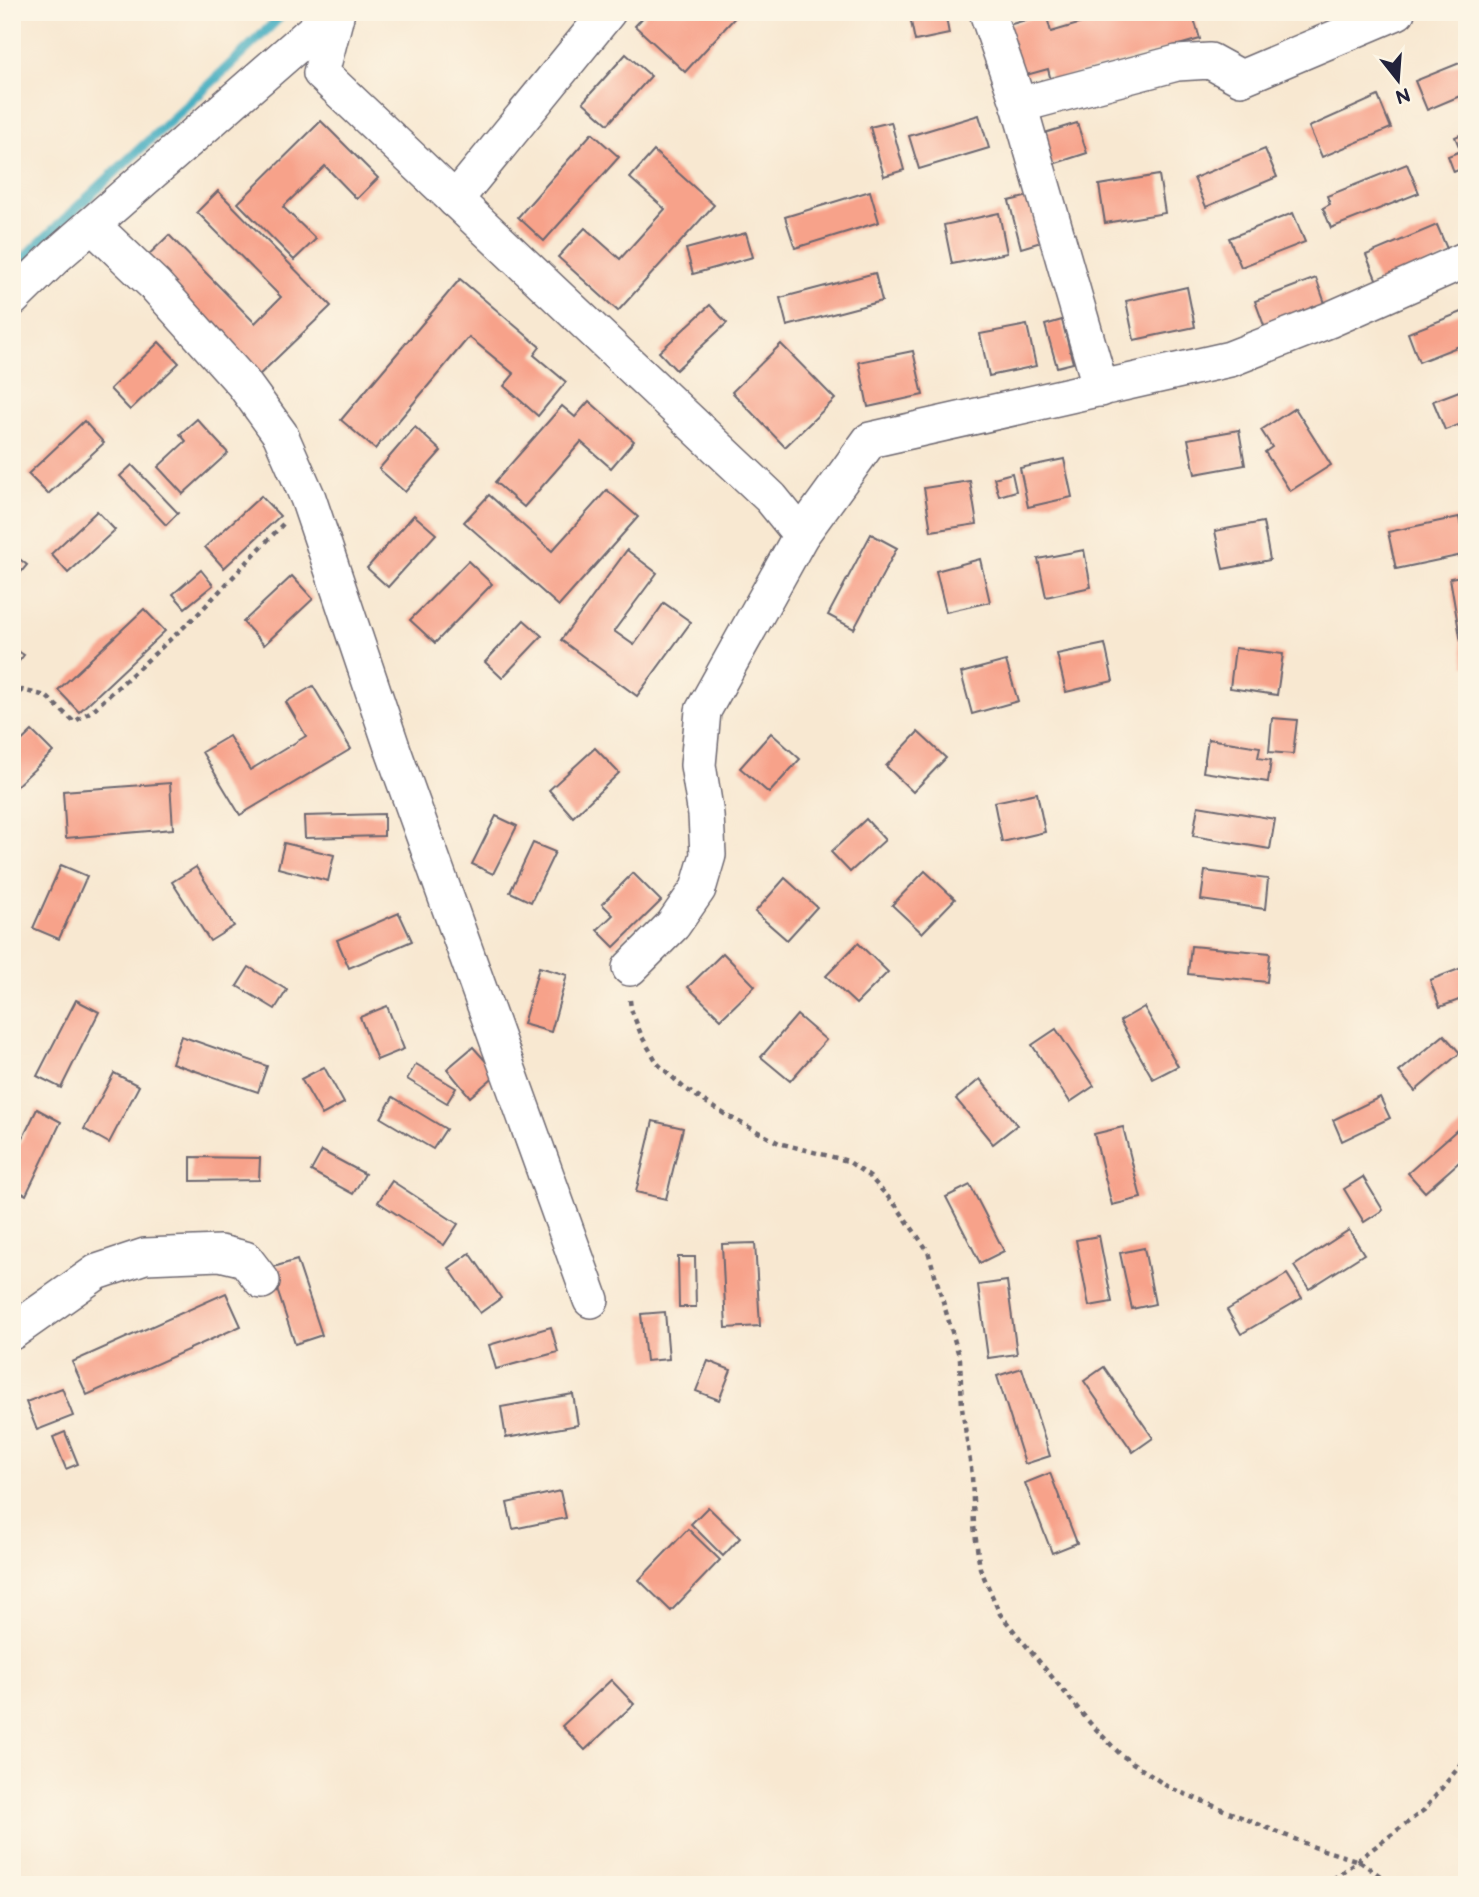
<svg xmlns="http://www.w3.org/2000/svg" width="1479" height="1897" font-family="'Balsamiq Sans',sans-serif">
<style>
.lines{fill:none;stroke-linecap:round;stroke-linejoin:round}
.stream{stroke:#41acc0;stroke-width:10}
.building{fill:#f7a28a}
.street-casing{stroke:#6d6770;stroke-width:38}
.path{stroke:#6d6770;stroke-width:4.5;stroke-dasharray:5 5;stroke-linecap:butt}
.street{stroke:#fff;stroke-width:35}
</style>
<rect width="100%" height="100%" fill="#fcf5e5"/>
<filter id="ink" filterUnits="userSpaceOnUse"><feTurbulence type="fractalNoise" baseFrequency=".0143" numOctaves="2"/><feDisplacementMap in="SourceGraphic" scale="14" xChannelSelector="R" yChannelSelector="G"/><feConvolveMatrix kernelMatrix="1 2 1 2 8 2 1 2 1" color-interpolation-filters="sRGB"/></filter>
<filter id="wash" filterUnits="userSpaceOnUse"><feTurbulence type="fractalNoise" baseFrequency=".00686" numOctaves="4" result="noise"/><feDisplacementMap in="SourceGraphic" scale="28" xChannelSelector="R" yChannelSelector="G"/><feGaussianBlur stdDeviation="1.57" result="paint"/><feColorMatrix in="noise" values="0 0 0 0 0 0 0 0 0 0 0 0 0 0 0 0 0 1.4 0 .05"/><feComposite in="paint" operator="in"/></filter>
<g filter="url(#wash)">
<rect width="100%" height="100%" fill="#f8e8d1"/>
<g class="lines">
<path class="stream" d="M12,270C101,182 196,100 285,12"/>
</g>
<g id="blocks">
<g class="building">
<polygon points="648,12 740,12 685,72 635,26"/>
<polygon points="909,12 945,12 949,34 915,41"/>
<polygon points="1119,12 1192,12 1200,39 1051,81 1048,69 1019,77 1005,26 1046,14 1051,32"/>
<polygon points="626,54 651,76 608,124 583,102"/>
<polygon points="1467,60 1467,93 1427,110 1415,81"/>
<polygon points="1378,96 1391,128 1322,157 1309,127"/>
<polygon points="979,115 989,148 919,169 909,136"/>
<polygon points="321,121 378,178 357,199 325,166 283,207 316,239 294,260 238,203"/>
<polygon points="891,122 904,170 884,176 870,127"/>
<polygon points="1077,123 1087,153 1047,166 1038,135"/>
<polygon points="1467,132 1467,166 1454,172 1448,156 1461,151 1455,137"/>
<polygon points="592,133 619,157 544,241 518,217"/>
<polygon points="1265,149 1277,177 1206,207 1194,178"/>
<polygon points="654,151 714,205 618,311 558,257 585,228 620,259 665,209 630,178"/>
<polygon points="1407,164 1419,193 1331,228 1323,208 1330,204 1327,196"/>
<polygon points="1159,175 1165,213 1105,223 1099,185"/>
<polygon points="218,191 331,306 255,379 141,262 169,235 255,323 281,297 197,212"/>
<polygon points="870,191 879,222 795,248 785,217"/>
<polygon points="1029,196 1041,242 1021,248 1009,201"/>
<polygon points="999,213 1007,253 952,264 944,225"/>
<polygon points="1293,213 1305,242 1241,267 1229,238"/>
<polygon points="1437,225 1450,256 1379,286 1366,255"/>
<polygon points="746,233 753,257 693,274 686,249"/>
<polygon points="875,273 882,301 787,326 780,298"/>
<polygon points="1316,278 1327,309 1266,331 1255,301"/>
<polygon points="460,279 540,347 534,355 566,382 538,416 504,386 514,374 469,337 375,449 341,420"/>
<polygon points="1187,287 1195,327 1134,340 1126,301"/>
<polygon points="710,305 727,323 676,370 659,352"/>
<polygon points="1467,310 1467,343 1419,362 1408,333"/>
<polygon points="1062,320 1073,363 1057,367 1045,325"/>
<polygon points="1027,325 1036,366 989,376 980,334"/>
<polygon points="159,342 179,363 130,410 110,389"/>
<polygon points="781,344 835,399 785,447 732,392"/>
<polygon points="913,351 923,395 868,407 859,362"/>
<polygon points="1467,388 1467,422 1445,430 1433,401"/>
<polygon points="589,401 634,441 611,468 581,442 524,507 495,482 562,406 575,417"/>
<polygon points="1295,408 1331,465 1290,491 1265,452 1272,447 1261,430"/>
<polygon points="197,419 228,453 183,494 158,467 186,441 180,434"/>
<polygon points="84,421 104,443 48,494 28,474"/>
<polygon points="415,427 441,451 405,492 379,469"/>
<polygon points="1239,430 1245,465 1195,474 1188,439"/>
<polygon points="1064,459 1072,497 1028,507 1020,468"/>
<polygon points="132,465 178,513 166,525 120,476"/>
<polygon points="1012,473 1016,491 999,496 994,478"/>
<polygon points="970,481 977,524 931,531 924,488"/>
<polygon points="607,490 638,517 559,606 464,522 489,495 552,551"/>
<polygon points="261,496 280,516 224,568 205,547"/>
<polygon points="97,511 115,530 68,573 51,554"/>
<polygon points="414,515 436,534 388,587 367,568"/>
<polygon points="1459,517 1467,554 1396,569 1388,532"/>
<polygon points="1263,522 1270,560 1223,569 1215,531"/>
<polygon points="871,534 897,548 854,629 828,615"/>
<polygon points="627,550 657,573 614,631 634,645 664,603 691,622 637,696 561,640"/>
<polygon points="1084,550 1091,587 1046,597 1038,559"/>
<polygon points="12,553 27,565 12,583"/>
<polygon points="980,559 990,602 946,612 936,571"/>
<polygon points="468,561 492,584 435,643 410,620"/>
<polygon points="201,570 213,585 185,608 173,594"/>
<polygon points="1467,575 1467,666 1465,666 1450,578"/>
<polygon points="292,576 313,599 264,645 243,622"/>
<polygon points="144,609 165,631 79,712 58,690"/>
<polygon points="524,620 542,636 502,678 485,662"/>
<polygon points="1105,644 1113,681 1066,692 1057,654"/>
<polygon points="12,647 24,655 12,670"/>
<polygon points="1235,648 1283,654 1277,695 1230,688"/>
<polygon points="1006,661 1018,701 972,714 961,673"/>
<polygon points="313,686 351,749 240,815 202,752 229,736 250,770 306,736 286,702"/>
<polygon points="1272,718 1297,720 1293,754 1269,752"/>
<polygon points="32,731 53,752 12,790 12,750"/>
<polygon points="918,732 946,758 913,792 886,766"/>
<polygon points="771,733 800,759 769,793 740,768"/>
<polygon points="1208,739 1260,747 1258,758 1271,760 1268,782 1203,772"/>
<polygon points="595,748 619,773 573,817 549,790"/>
<polygon points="170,783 173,829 66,838 63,791"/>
<polygon points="1037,793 1045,832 1002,842 994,802"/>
<polygon points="1198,806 1275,819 1270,849 1193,836"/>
<polygon points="384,814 384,836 305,838 304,816"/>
<polygon points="496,816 517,826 493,874 472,864"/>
<polygon points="866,819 885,840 850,872 831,852"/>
<polygon points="284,843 334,855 328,881 278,868"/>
<polygon points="533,843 555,852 531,902 510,892"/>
<polygon points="61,865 87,876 59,939 33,928"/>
<polygon points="196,867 234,926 210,941 172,882"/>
<polygon points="925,871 955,899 922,933 892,905"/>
<polygon points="1205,871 1268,879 1265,909 1201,900"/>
<polygon points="633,873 661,901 614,947 597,930 613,915 602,904"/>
<polygon points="785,878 817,907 787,940 755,912"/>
<polygon points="399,913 412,941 349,968 337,940"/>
<polygon points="858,943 888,972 856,1004 826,976"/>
<polygon points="1191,946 1270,953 1267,982 1188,974"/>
<polygon points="723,953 755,986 721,1019 688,987"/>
<polygon points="1467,966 1467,997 1440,1007 1430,980"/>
<polygon points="249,967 287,990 275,1009 237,986"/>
<polygon points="539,967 567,975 551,1032 523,1024"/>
<polygon points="76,1000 99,1012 61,1088 37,1076"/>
<polygon points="387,1006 404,1049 377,1060 360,1017"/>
<polygon points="1144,1007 1178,1066 1153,1079 1120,1021"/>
<polygon points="797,1015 826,1040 790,1081 761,1057"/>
<polygon points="1056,1029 1094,1086 1070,1102 1032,1045"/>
<polygon points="1444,1035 1460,1053 1415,1091 1399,1072"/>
<polygon points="181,1036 267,1066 258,1092 172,1063"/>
<polygon points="473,1047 497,1074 470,1097 447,1069"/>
<polygon points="416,1064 456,1088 447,1103 407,1079"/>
<polygon points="324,1067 344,1103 322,1115 301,1079"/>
<polygon points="114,1073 139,1086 109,1143 84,1129"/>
<polygon points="980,1079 1017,1125 993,1144 956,1099"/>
<polygon points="393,1097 446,1129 433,1149 381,1118"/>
<polygon points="1380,1097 1390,1118 1342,1141 1333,1120"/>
<polygon points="37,1109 61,1122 26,1195 12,1188 12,1160"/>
<polygon points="653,1121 683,1128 666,1199 636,1192"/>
<polygon points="1467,1121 1467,1155 1425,1192 1408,1173"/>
<polygon points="1123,1127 1141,1198 1112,1205 1094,1134"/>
<polygon points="322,1151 365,1174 353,1194 311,1171"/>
<polygon points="191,1157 260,1158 259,1180 191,1181"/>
<polygon points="1363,1177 1383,1210 1364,1222 1344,1189"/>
<polygon points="392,1181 458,1224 444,1245 378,1202"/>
<polygon points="970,1185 1004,1251 980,1263 946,1197"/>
<polygon points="1349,1230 1364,1254 1309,1289 1294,1266"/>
<polygon points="1099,1236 1112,1302 1089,1306 1076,1240"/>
<polygon points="755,1243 760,1326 726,1328 722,1244"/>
<polygon points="1144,1248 1155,1304 1132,1309 1120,1253"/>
<polygon points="470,1253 501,1298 480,1313 449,1268"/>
<polygon points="678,1257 695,1257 696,1307 679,1307"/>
<polygon points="297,1260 322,1335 295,1344 270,1268"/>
<polygon points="1287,1274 1302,1298 1241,1334 1227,1310"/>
<polygon points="1007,1281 1017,1354 988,1358 978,1285"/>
<polygon points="226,1293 241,1326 87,1395 72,1362"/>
<polygon points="665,1312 669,1359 646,1361 641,1314"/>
<polygon points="551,1327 558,1352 496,1369 489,1345"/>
<polygon points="708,1361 731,1370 719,1400 696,1391"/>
<polygon points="1104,1367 1153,1438 1133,1452 1084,1381"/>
<polygon points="1022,1368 1050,1456 1025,1464 997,1376"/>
<polygon points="62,1388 73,1416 37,1430 26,1402"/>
<polygon points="573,1394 578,1425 506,1438 501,1407"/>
<polygon points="65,1432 78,1464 66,1469 53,1437"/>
<polygon points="1050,1473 1077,1543 1052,1553 1025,1483"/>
<polygon points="560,1491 566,1518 513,1529 507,1503"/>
<polygon points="708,1507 740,1538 723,1556 691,1524"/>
<polygon points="688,1529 720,1560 671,1611 639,1580"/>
<polygon points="611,1680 634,1704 585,1750 562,1726"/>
</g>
</g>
</g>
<g filter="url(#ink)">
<use href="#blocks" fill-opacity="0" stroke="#6d6770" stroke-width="2"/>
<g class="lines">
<defs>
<g id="street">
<polyline points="337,12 321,73 771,498 801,535"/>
<polyline points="987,12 1019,105 1101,389"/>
<polyline points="1019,105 1177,63 1210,61 1241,78 1397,12"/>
<polyline points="455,200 608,12"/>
<polyline points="92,225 155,285 243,383 280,434 308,498 394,753 591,1300"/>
<polyline points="12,299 56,256 335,12"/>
<polyline points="630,968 673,925 698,889 708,855 706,815 698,765 703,711 801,535 870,440 1230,359 1329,320 1467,259"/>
<polyline points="12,1332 97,1272 145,1256 220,1253 245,1259 262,1281"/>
</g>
</defs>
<use href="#street" class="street-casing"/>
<g class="path">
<polyline points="12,699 22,690 46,696 74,722 93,710 197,615 283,524"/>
<polyline points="630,1000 631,1009 642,1037 658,1064 684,1088 726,1115 779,1143 848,1161 870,1177 897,1207 928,1251 960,1359 962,1407 972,1475 974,1526 980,1568 1000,1614 1090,1723 1121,1755 1168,1787 1314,1847 1359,1861 1393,1885"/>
<polyline points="1325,1885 1424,1810 1467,1757"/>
</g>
<use href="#street" class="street"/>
</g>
</g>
<rect width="1479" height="1897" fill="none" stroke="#fcf5e5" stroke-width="42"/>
<g transform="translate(1398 80) rotate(163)" stroke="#fcf5e5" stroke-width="5" paint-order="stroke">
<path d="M0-5L12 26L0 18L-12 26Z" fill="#22223b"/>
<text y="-10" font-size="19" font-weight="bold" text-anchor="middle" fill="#22223b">N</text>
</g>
</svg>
